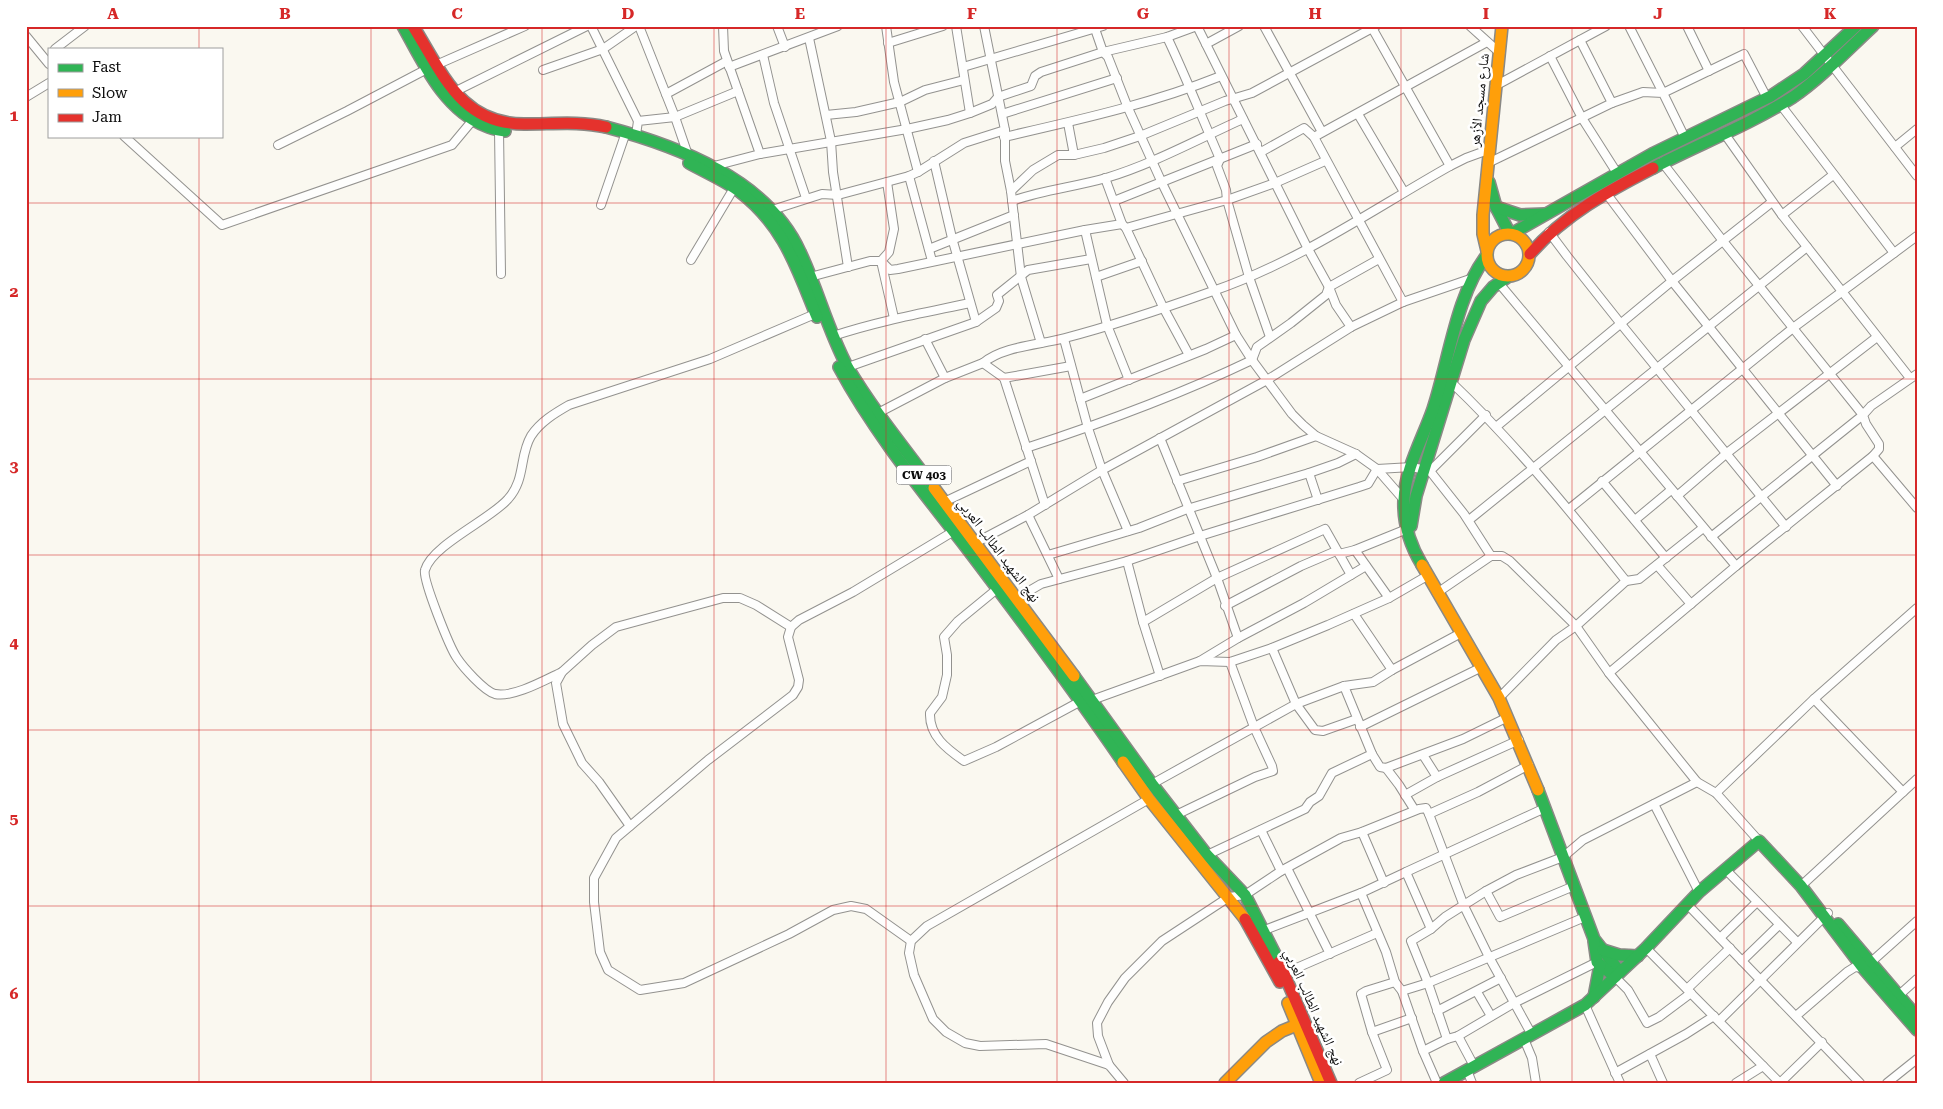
<svg xmlns="http://www.w3.org/2000/svg" width="1943" height="1109" font-family="'Roboto Serif','Noto Naskh Arabic',serif">
<style>
.lines{fill:none;stroke-linecap:round;stroke-linejoin:round}
.street-casing{stroke:#93928f;stroke-width:10}
.fast-casing{stroke:#8a8985;stroke-width:14}
.slow-casing{stroke:#8a8985;stroke-width:14}
.jam-casing{stroke:#8a8985;stroke-width:14}
.street{stroke:#fefefd;stroke-width:8}
.fast{stroke:#30b455;stroke-width:11}
.slow{stroke:#ff9f0a;stroke-width:11}
.jam{stroke:#e5322d;stroke-width:11}
.grid{fill:none;stroke:#d62828;stroke-width:1;stroke-opacity:0.55}
.labels{text-anchor:middle;dominant-baseline:central;stroke-width:5;stroke-linejoin:round;paint-order:stroke}
.shield{fill:#fff;stroke:#555;stroke-width:1}
.shield-label{font-size:12px;font-weight:bold;fill:#0c0c0c}
.street-label{font-size:14px;fill:#0c0c0c;stroke:#fff}
.neatline{fill:none;stroke:#d62828;stroke-width:2}
.grid-label{font-size:16px;text-anchor:middle;font-weight:bold;fill:#d62828}
</style>
<rect width="100%" height="100%" fill="#faf8f0"/>
<g class="lines">
<defs>
<g id="street">
<polyline points="591,26 638,121"/>
<polyline points="639,26 675,117 688,155"/>
<polyline points="723,26 724,51 760,154"/>
<polyline points="777,26 785,47"/>
<polyline points="886,26 894,82 918,172"/>
<polyline points="956,26 970,113"/>
<polyline points="984,26 1005,130 1005,161 1011,191 1021,277 1041,343"/>
<polyline points="1094,26 1103,52 1108,57 1128,108 1162,183 1236,335 1252,360 1292,414 1303,425 1316,436 1356,454 1377,469 1404,500"/>
<polyline points="1264,26 1322,132"/>
<polyline points="1371,26 1450,166"/>
<polyline points="1470,26 1500,53"/>
<polyline points="1629,26 1663,93 1744,54 1767,98"/>
<polyline points="1687,26 1709,71"/>
<polyline points="1802,26 1917,176"/>
<polyline points="26,36 49,64"/>
<path d="M1167,37C1186,77 1202,118 1220,159L1217,166L1226,190L1227,200L1249,277L1270,337"/>
<polyline points="809,38 831,141 833,172 848,267"/>
<polyline points="1580,40 1612,103"/>
<polyline points="888,43 943,26"/>
<polyline points="1206,44 1239,26"/>
<polyline points="55,49 85,26"/>
<polyline points="763,55 774,103 806,198"/>
<polyline points="1550,56 1582,118 1617,173"/>
<polyline points="436,65 525,26"/>
<polyline points="729,67 838,26"/>
<polyline points="963,67 1103,26"/>
<polyline points="543,70 603,49 636,26"/>
<polyline points="1495,86 1606,26"/>
<polyline points="454,92 587,26"/>
<polyline points="666,94 727,61"/>
<polyline points="26,97 49,83"/>
<polyline points="1780,104 1894,253"/>
<polyline points="1002,114 1117,78"/>
<polyline points="1358,114 1404,192"/>
<polyline points="826,115 856,112 900,102 925,90 964,80"/>
<polyline points="1068,123 1074,155"/>
<polyline points="499,130 501,274"/>
<polyline points="1724,133 1782,215 1910,378"/>
<polyline points="636,135 638,121 675,117 738,91"/>
<polyline points="124,136 222,225 452,145 472,121"/>
<path d="M1004,137C1078,120 1151,104 1221,76"/>
<polyline points="1314,137 1487,42"/>
<polyline points="278,145 347,111 427,69"/>
<polyline points="1895,147 1917,129"/>
<polyline points="1261,152 1304,128 1314,137 1403,302"/>
<polyline points="934,161 952,238 976,322"/>
<polyline points="1662,162 1723,241 1863,415 1711,537"/>
<polyline points="1488,163 1612,103 1643,92 1663,93 1685,138"/>
<polyline points="714,166 760,154 907,129 948,120 970,113 992,104 998,97 1031,86 1035,76 1041,72 1103,52 1167,37 1197,26 1308,249 1329,287 1336,305 1351,327"/>
<polyline points="909,176 932,261"/>
<polyline points="1105,178 1122,224 1126,228 1163,307 1189,355"/>
<polyline points="887,182 894,229 889,252 881,261 894,318"/>
<polyline points="1011,191 1033,170 1058,155 1074,155 1104,148 1140,136 1225,101 1252,93 1376,26"/>
<polyline points="1606,193 1672,281 1837,486"/>
<path d="M1012,201C1042,190 1075,187 1106,178C1153,164 1198,139 1243,119"/>
<polyline points="1114,201 1257,144"/>
<polyline points="601,205 624,138"/>
<polyline points="769,211 822,194 838,195 909,176 918,172 964,143 1005,130"/>
<polyline points="1782,215 1833,175"/>
<polyline points="1126,228 1227,200 1275,183 1325,161"/>
<polyline points="1085,230 1107,325 1129,380"/>
<polyline points="1549,232 1567,256 1621,324 1786,527"/>
<polyline points="929,249 1014,215"/>
<polyline points="691,260 734,188"/>
<polyline points="810,277 870,261 881,261 890,270 898,269 1085,230 1122,224"/>
<polyline points="1096,277 1142,261"/>
<polyline points="1498,282 1736,566"/>
<path d="M833,336C878,321 923,313 970,303"/>
<polyline points="925,339 945,378"/>
<polyline points="1064,339 1088,428 1102,470 1128,531"/>
<polyline points="983,363 1004,378 1045,505"/>
<polyline points="848,367 976,322 996,308 999,301 997,295 1028,270 1091,259"/>
<polyline points="1004,378 1071,366"/>
<path d="M1451,382C1515,443 1571,512 1626,581L1576,626L1556,640L1499,698"/>
<polyline points="1080,399 1206,349 1236,335"/>
<path d="M878,413L945,378L983,363C1003,346 1040,345 1065,338C1115,325 1165,308 1213,291C1298,262 1372,210 1450,166L1466,158L1488,150"/>
<polyline points="1496,427 1672,281 1772,202"/>
<polyline points="1160,438 1217,578 1238,638"/>
<path d="M1026,448C1103,423 1179,395 1252,360L1257,347L1291,323L1326,295L1329,287L1379,259"/>
<polyline points="1873,456 1917,508"/>
<polyline points="1377,469 1412,467 1430,471 1464,514 1491,556"/>
<polyline points="1430,471 1486,415"/>
<polyline points="1309,473 1318,500"/>
<polyline points="1177,481 1257,457 1316,436"/>
<polyline points="1602,481 1666,558"/>
<polyline points="1677,496 1727,453 1877,337"/>
<polyline points="944,502 1031,461"/>
<polyline points="1569,509 1793,328 1917,236"/>
<polyline points="1028,515 1059,579"/>
<polyline points="1469,520 1807,247"/>
<polyline points="1635,520 1671,490"/>
<polyline points="973,544 1028,515 1102,470 1267,380 1351,327 1403,302 1473,278"/>
<polyline points="1355,550 1389,598"/>
<polyline points="1339,554 1355,550 1407,529"/>
<polyline points="1048,555 1139,528 1187,509 1309,473 1338,463 1356,454"/>
<polyline points="1127,561 1143,622"/>
<polyline points="1657,565 1691,604"/>
<polyline points="1626,581 1639,579 1703,528"/>
<path d="M997,589L958,621L944,637L947,655V675L942,697L930,713C929,736 947,749 964,761L996,747L1081,701"/>
<polyline points="1437,593 1491,556 1502,556 1510,561 1576,626 1609,673 1697,782 1716,793 1759,841"/>
<polyline points="1017,598 1041,584 1127,561 1200,536 1359,487 1368,484 1377,469"/>
<polyline points="1225,606 1301,566 1336,551"/>
<polyline points="1354,614 1392,670"/>
<polyline points="1272,648 1296,704 1315,730 1323,731 1357,719"/>
<polyline points="1200,661 1238,638 1304,603 1366,566"/>
<path d="M562,672C545,680 513,698 495,694C484,691 463,667 457,658C450,648 422,579 425,570C432,545 491,519 508,499C526,479 519,456 531,436C540,422 555,413 569,405L710,359L815,314"/>
<polyline points="1609,673 1736,566 1873,456 1879,449 1879,444 1866,424 1863,415 1871,406 1917,374"/>
<polyline points="1160,676 1143,622 1217,578 1325,529 1351,575"/>
<polyline points="1344,686 1372,754 1380,767 1386,768 1399,785 1414,809"/>
<polyline points="1814,699 1903,792"/>
<polyline points="1092,700 1200,661 1230,662 1272,648 1328,625 1389,598 1427,576"/>
<polyline points="1360,727 1482,667"/>
<polyline points="1423,755 1437,777"/>
<polyline points="1386,768 1463,739 1508,717"/>
<polyline points="1152,784 1296,704 1344,686 1373,682 1392,670 1461,633"/>
<polyline points="1716,793 1814,699 1917,608"/>
<polyline points="1405,795 1437,777 1519,740"/>
<polyline points="1654,804 1699,892"/>
<polyline points="1429,814 1478,792 1529,765"/>
<polyline points="1176,815 1255,777 1273,771 1272,766 1254,727 1230,662"/>
<polyline points="630,826 599,782 582,763 563,724 556,683 562,672 592,645 616,627 723,598 740,598 756,605 791,627"/>
<polyline points="1261,830 1281,871"/>
<polyline points="1362,832 1384,883"/>
<polyline points="1207,855 1305,809 1310,802 1319,796 1332,773 1372,754"/>
<polyline points="1287,868 1330,954"/>
<polyline points="1726,870 1797,942"/>
<polyline points="1406,872 1545,808"/>
<polyline points="1801,886 1917,779"/>
<polyline points="1486,891 1500,917 1574,886"/>
<polyline points="1361,893 1386,952 1395,982 1402,991 1423,1051 1437,1083"/>
<polyline points="1687,904 1860,1083"/>
<polyline points="1431,929 1411,941 1428,983 1447,1039"/>
<polyline points="1262,931 1361,893 1406,872 1431,929 1445,917 1486,891 1516,875 1563,857 1583,840 1697,782"/>
<polyline points="1720,938 1757,902"/>
<polyline points="911,941 866,909 851,906 833,910 789,934 684,983 640,990 608,970 600,952 594,902 594,878 616,838 708,760 793,695 798,687 799,680 788,637 791,627 799,620 853,592 954,531"/>
<polyline points="1646,948 1780,1083"/>
<polyline points="1742,961 1779,925"/>
<polyline points="1285,973 1377,933"/>
<polyline points="1615,977 1628,990 1647,1023 1659,1017 1691,993"/>
<polyline points="1687,989 1730,948"/>
<polyline points="1402,991 1428,983 1585,917"/>
<polyline points="1477,992 1491,1016"/>
<polyline points="1898,996 1917,979"/>
<polyline points="1585,1005 1620,1083"/>
<polyline points="1437,1011 1501,978"/>
<polyline points="1796,1016 1847,972 1855,967 1863,968 1870,963 1917,921"/>
<polyline points="1719,1021 1828,913"/>
<polyline points="1372,1032 1412,1018"/>
<polyline points="1458,1036 1474,1066"/>
<polyline points="1524,1039 1532,1058 1536,1083"/>
<polyline points="1423,1051 1447,1039 1458,1036 1514,1003 1597,962"/>
<polyline points="1650,1054 1663,1083"/>
<polyline points="1109,1065 1098,1036 1097,1023 1108,1002 1125,978 1162,941 1229,897 1245,895 1281,871 1341,838 1362,832 1419,809 1426,808 1429,814 1464,906 1489,957 1532,1035"/>
<polyline points="1467,1070 1472,1083"/>
<polyline points="1615,1073 1686,1034 1714,1016"/>
<polyline points="1124,1083 1109,1065 1046,1044 980,1046 965,1043 946,1032 933,1019 914,975 909,953 911,941 927,926 1149,799"/>
<polyline points="1359,1083 1387,1070 1372,1032 1361,994 1366,991 1395,982"/>
<polyline points="1736,1083 1763,1066"/>
<polyline points="1780,1083 1822,1042"/>
<polyline points="1887,1083 1917,1059"/>
</g>
<g id="fast">
<path d="M403,26C423,62 444,110 486,126C492,129 499,130 505,131"/>
<path d="M606,127C678,146 768,180 800,252C818,290 828,331 848,368C873,410 905,449 934,488"/>
<path d="M689,163C705,172 724,180 739,191C784,225 797,268 817,317"/>
<path d="M1653,168C1699,144 1749,125 1793,97C1822,77 1847,50 1873,26"/>
<polyline points="1489,182 1496,207 1510,234"/>
<polyline points="1496,207 1520,215 1545,214"/>
<polyline points="1511,234 1652,154 1771,96 1804,74 1856,26"/>
<path d="M839,367C874,432 921,489 966,547C1020,618 1073,689 1123,762"/>
<polyline points="1411,526 1416,496 1464,340 1481,301 1493,287 1509,276"/>
<path d="M1422,565C1410,545 1403,524 1404,500C1405,469 1423,438 1433,409C1449,361 1456,295 1487,255"/>
<polyline points="1074,676 1152,784 1207,855 1245,895 1279,962"/>
<polyline points="1538,790 1594,939 1620,972"/>
<polyline points="1838,924 1917,1017"/>
<polyline points="1594,941 1597,962 1615,977"/>
<polyline points="1603,950 1619,955 1638,956"/>
<polyline points="1594,997 1600,965"/>
<polyline points="1444,1083 1585,1005 1646,948 1699,892 1759,841 1801,886 1863,968 1917,1030"/>
</g>
<g id="slow">
<circle cx="1508" cy="255" r="21"/>
<polyline points="1487,251 1483,234 1483,215 1502,26"/>
<polyline points="934,488 1074,676"/>
<polyline points="1422,565 1499,698 1538,790"/>
<polyline points="1123,762 1149,799 1245,919"/>
<polyline points="1288,1003 1321,1083"/>
<polyline points="1225,1083 1266,1042 1282,1031 1304,1022"/>
</g>
<g id="jam">
<path d="M413,26C443,74 461,125 526,124C553,124 580,121 606,127"/>
<path d="M1530,254C1564,215 1608,191 1653,168"/>
<polyline points="1245,919 1280,982"/>
<polyline points="1279,962 1331,1083"/>
</g>
</defs>
<use href="#street" class="street-casing"/>
<use href="#fast" class="fast-casing"/>
<use href="#slow" class="slow-casing"/>
<use href="#jam" class="jam-casing"/>
<use href="#street" class="street"/>
<use href="#fast" class="fast"/>
<use href="#slow" class="slow"/>
<use href="#jam" class="jam"/>
</g>
<path class="grid" d="M199,26V49M371,26V1083M542,26V1083M714,26V1083M886,26V1083M1057,26V1083M1229,26V1083M1401,26V1083M1572,26V1083M1744,26V1083M199,136V1083M26,203H1917M26,379H1917M26,555H1917M26,730H1917M26,906H1917"/>
<g class="labels">
<rect class="shield" x="896.5" y="465.5" width="55" height="19" rx="4"/>
<g class="shield-label">
<text x="924" y="475">CW 403</text>
</g>
<g class="street-label">
<text transform="translate(1479 100) rotate(-84)">شارع مسجد الأزهر</text>
<text transform="translate(999 550) rotate(53)">نهج الشهيد الطالب العربي</text>
<text transform="translate(1314 1007) rotate(66)">نهج الشهيد الطالب العربي</text>
</g>
</g>
<rect width="1943" height="1109" fill="none" stroke="#ffffff" stroke-width="55"/>
<rect x="48" y="48" width="175" height="90" fill="#ffffff" stroke="#9e9e9e"/>
<rect x="58" y="64" width="25" height="8" fill="#30b455" stroke="#9e9e9e"/>
<text x="92" y="72" font-size="15" fill="#0c0c0c">Fast</text>
<rect x="58" y="89" width="25" height="8" fill="#ff9f0a" stroke="#9e9e9e"/>
<text x="92" y="98" font-size="15" fill="#0c0c0c">Slow</text>
<rect x="58" y="114" width="25" height="8" fill="#e5322d" stroke="#9e9e9e"/>
<text x="92" y="122" font-size="15" fill="#0c0c0c">Jam</text>
<rect x="28" y="28" width="1888" height="1054" class="neatline"/>
<g class="grid-label">
<text x="113" y="19">A</text>
<text x="285" y="19">B</text>
<text x="457" y="19">C</text>
<text x="628" y="19">D</text>
<text x="800" y="19">E</text>
<text x="972" y="19">F</text>
<text x="1143" y="19">G</text>
<text x="1315" y="19">H</text>
<text x="1486" y="19">I</text>
<text x="1658" y="19">J</text>
<text x="1830" y="19">K</text>
<text x="14" y="121">1</text>
<text x="14" y="297">2</text>
<text x="14" y="472">3</text>
<text x="14" y="648">4</text>
<text x="14" y="824">5</text>
<text x="14" y="999">6</text>
</g>
</svg>
